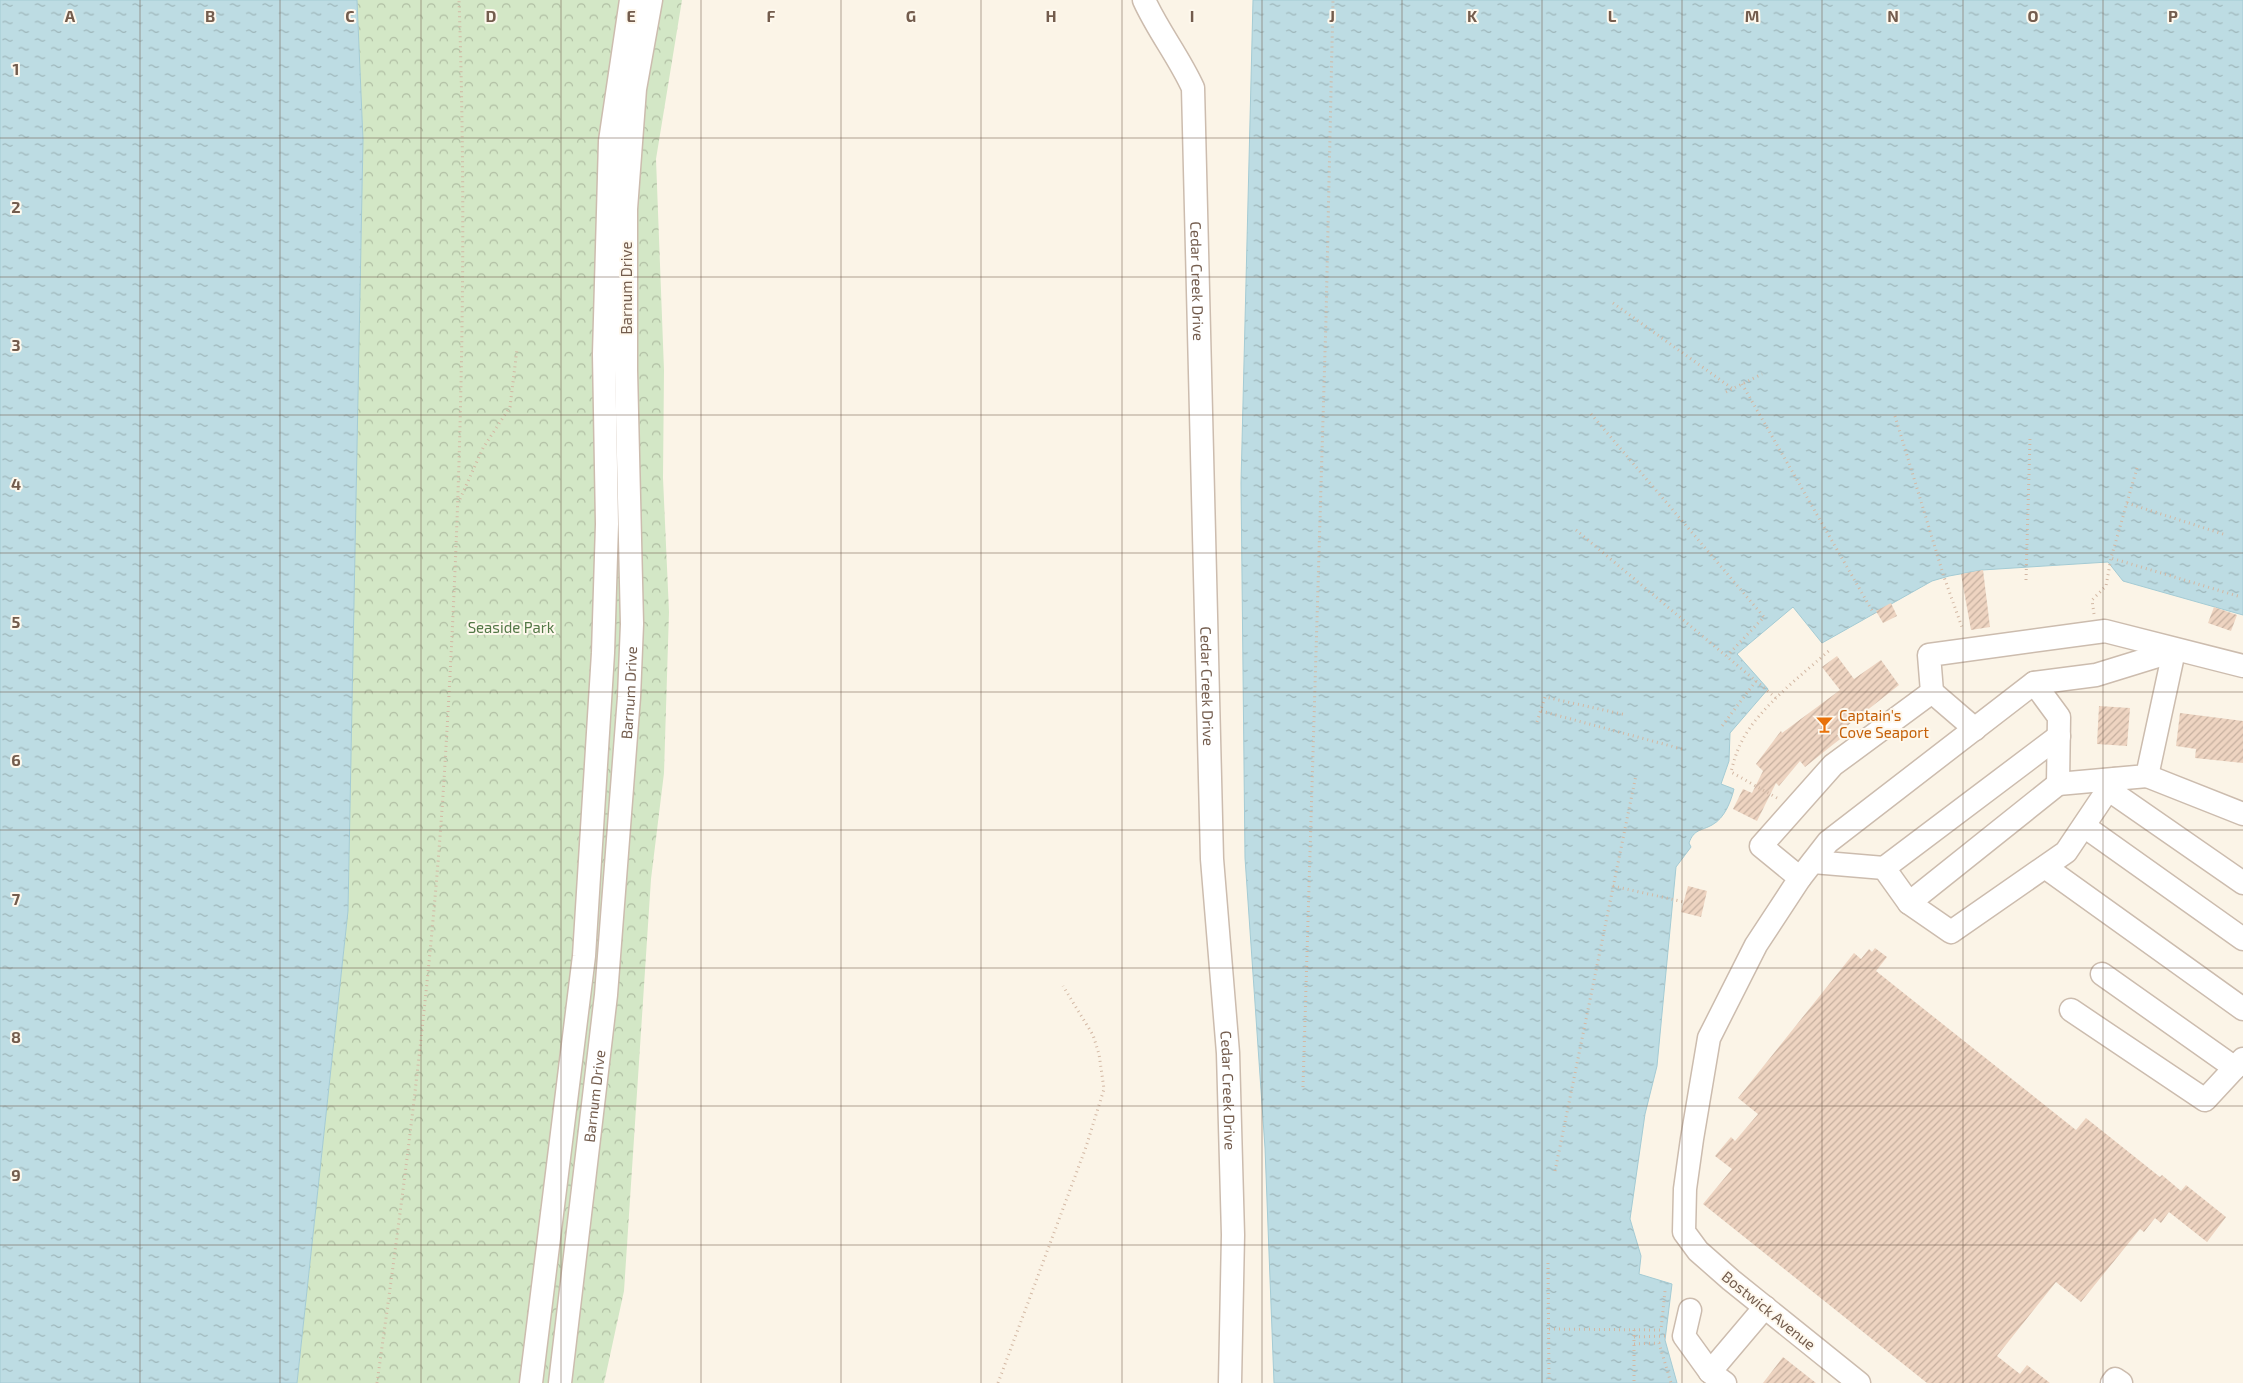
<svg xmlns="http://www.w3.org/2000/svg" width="2243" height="1383" font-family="'Exo 2',sans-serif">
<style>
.park{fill:url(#park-crowns)}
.water{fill:url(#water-ripples);stroke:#a4cbd4}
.building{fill:url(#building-hatch)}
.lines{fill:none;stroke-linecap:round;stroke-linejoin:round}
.minor-casing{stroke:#ccbcae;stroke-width:25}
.path{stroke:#d3b8a4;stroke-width:3;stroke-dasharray:1 4;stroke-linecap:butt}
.minor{stroke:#fff;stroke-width:22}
.grid{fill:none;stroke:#735c4d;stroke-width:1;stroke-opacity:0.55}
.labels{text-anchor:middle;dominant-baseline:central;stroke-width:4;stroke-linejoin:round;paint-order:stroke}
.street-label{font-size:15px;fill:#735c4d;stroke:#fef8ed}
.park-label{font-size:15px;fill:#537846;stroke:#fef8ed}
.food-label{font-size:15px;fill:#c56008;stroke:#fef8ed;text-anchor:start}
.grid-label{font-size:16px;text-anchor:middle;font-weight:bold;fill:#735c4d;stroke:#fef8ed;stroke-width:4;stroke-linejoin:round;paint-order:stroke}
</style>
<defs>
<pattern id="park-crowns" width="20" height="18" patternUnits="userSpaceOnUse" patternTransform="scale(1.25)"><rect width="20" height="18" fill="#d3e7c6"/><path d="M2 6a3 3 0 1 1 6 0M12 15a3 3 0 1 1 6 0" fill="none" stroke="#b0bea3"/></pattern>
<pattern id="water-ripples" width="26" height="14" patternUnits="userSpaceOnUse" patternTransform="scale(1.25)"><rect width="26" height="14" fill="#bddce3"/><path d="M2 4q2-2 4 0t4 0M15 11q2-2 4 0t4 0" fill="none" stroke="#9eb6ba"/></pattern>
<pattern id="building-hatch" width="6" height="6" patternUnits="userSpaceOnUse" patternTransform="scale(1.25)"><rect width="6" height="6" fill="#eed4c1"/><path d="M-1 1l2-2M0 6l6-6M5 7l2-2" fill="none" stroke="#c5af9f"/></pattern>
</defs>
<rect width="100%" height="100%" fill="#fbf4e7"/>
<polygon class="park" points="357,0 682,0 656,159 664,370 663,478 669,612 664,773 651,879 624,1291 604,1383 297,1383 348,911 363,140"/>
<g class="water">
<polygon points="0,0 357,0 363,140 348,911 297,1383 0,1383"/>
<path d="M1253,0H2243V615L2123,581L2108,562L1982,570L1949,576L1932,581L1822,643L1793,607L1737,654L1768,689L1730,733L1729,761L1721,784L1734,789C1731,801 1725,818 1712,825C1701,831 1694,829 1689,843L1691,847L1676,867L1657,1066L1645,1114L1630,1219L1641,1256L1639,1274L1672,1284L1665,1340L1677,1383H1274L1265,1148L1245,858L1241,483Z"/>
</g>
<g class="building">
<polygon points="1983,570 1990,627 1971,630 1961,574"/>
<polygon points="1891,603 1897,616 1883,623 1876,611"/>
<polygon points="2214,607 2237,615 2231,631 2208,623"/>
<polygon points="1837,656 1854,679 1881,660 1899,685 1837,734 1840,739 1805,767 1800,761 1779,786 1776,783 1757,821 1733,809 1743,789 1752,793 1763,771 1756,764 1781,731 1782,733 1840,690 1822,667"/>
<polygon points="2099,706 2130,708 2127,746 2097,744"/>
<polygon points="2180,713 2243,721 2243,763 2195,758 2196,749 2176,746"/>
<polygon points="1688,886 1707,891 1701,917 1681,912"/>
<polygon points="1875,948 1887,957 1876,971 2076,1130 2086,1118 2160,1177 2162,1175 2181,1191 2186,1185 2226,1217 2207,1242 2169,1212 2161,1223 2155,1218 2144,1232 2140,1229 2081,1302 2056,1282 1997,1356 2020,1374 2027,1365 2050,1383 1927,1383 1703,1204 1732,1169 1715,1156 1731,1137 1735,1141 1758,1114 1738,1098 1854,953 1861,959 1869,949 1872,952"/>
<polygon points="1783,1357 1816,1383 1763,1383"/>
</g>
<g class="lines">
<defs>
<g id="minor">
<path id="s1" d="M1144,0C1158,31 1179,57 1193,88L1212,859L1228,1053L1233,1235L1230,1383"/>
<polyline points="2034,683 2059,717 2058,784 2147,776 2174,651"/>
<polyline points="1932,692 1975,729"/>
<polyline points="2059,736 1884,868 1909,903 1951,932 2066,852 2115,779"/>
<polyline points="2147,776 2243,814"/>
<polyline points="2109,790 2243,883"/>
<polyline points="2084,826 2243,939"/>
<polyline points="1813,862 1884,868"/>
<polyline points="2045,867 2243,1009"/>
<polyline points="1800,878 1828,842 2034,683 2096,675 2177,650"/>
<polyline points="1909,903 2058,784"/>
<polyline points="2102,974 2235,1068"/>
<polyline points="2071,1010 2205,1100 2243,1059"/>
<polyline points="1690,1310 1684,1336 1710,1372 1725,1383"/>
<polyline points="1710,1372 1765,1307"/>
<polyline points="531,1383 584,956 603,653 607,524 604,354 610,141 631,0"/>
<path id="s2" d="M560,1383L606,995L629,697L632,624L626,370V209L635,89L651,0"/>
<polyline points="1859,1383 1731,1280 1698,1251 1684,1232 1685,1189 1692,1139 1709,1038 1756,945 1800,878 1761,846 1833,765 1932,692 1929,655 2105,631 2243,666"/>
<polyline points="2112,1383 2115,1379 2121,1383"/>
</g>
</defs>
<use href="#minor" class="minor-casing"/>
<g class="path">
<polyline points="1613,303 1733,389"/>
<polyline points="1742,384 1874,614"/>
<polyline points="1726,392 1762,374"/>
<polyline points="1591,414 1764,617 1727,656"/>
<polyline points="1895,416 1944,577 1963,630"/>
<polyline points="2137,468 2111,558 2241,597"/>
<polyline points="460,499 483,448 510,407 517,349"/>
<polyline points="2127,503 2226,535"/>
<polyline points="1576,530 1756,681 1722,726"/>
<polyline points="2026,580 2030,438"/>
<polyline points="2094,614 2092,600 2106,586 2111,558"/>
<polyline points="1756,681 1777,699"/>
<polyline points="1541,711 1682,749"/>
<polyline points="1537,722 1545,697 1626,715"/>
<path d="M1777,798L1731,772C1734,760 1737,750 1743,739C1759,708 1804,673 1831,649"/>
<polyline points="1613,886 1684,902"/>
<polyline points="1303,1087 1326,319 1333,0"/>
<polyline points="1555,1171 1636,775"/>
<polyline points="1548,1263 1549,1383"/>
<polyline points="1549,1329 1661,1330 1665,1291"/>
<polyline points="1634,1330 1634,1383"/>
<polyline points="1634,1337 1666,1336"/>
<polyline points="1634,1344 1659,1343 1671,1383"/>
<path d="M377,1383C405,1183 431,982 444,780C460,521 468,260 459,0"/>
<polyline points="998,1383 1086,1147 1104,1089 1099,1054 1093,1035 1063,986"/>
</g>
<use href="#minor" class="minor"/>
</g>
<path class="grid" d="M140,0V1383M280,0V1383M421,0V1383M561,0V1383M701,0V1383M841,0V1383M981,0V1383M1122,0V1383M1262,0V1383M1402,0V1383M1542,0V1383M1682,0V1383M1822,0V1383M1963,0V1383M2103,0V1383M0,138H2243M0,277H2243M0,415H2243M0,553H2243M0,692H2243M0,830H2243M0,968H2243M0,1106H2243M0,1245H2243"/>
<defs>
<symbol id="bar-bare" viewBox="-9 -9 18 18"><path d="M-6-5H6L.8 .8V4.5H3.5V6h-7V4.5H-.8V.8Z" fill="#e8710a" stroke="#fef8ed" stroke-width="2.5" paint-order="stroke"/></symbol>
</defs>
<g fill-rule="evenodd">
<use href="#bar-bare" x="1812" y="712" width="25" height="25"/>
</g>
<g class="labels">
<g class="street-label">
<text stroke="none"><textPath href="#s1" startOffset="294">Cedar Creek Drive</textPath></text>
<text transform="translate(626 288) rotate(-90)">Barnum Drive</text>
<text stroke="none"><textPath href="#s1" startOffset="699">Cedar Creek Drive</textPath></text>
<text stroke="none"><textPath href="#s2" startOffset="694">Barnum Drive</textPath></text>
<text stroke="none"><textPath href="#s1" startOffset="1104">Cedar Creek Drive</textPath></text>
<text stroke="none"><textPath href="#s2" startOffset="289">Barnum Drive</textPath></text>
<text transform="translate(1769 1310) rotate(39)">Bostwick Avenue</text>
</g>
<g class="park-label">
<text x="511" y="627">Seaside Park</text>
</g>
<g class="food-label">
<text x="1839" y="715">Captain's<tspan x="1839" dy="17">Cove Seaport</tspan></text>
</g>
</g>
<g class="grid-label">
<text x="70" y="22">A</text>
<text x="210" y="22">B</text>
<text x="350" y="22">C</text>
<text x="491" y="22">D</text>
<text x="631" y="22">E</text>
<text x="771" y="22">F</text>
<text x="911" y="22">G</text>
<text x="1051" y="22">H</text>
<text x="1192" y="22">I</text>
<text x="1332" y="22">J</text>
<text x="1472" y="22">K</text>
<text x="1612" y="22">L</text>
<text x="1752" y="22">M</text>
<text x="1893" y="22">N</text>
<text x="2033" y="22">O</text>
<text x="2173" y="22">P</text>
<text x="16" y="75">1</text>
<text x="16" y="213">2</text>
<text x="16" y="351">3</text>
<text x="16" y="490">4</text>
<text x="16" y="628">5</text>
<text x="16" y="766">6</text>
<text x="16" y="905">7</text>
<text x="16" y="1043">8</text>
<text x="16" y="1181">9</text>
</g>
</svg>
